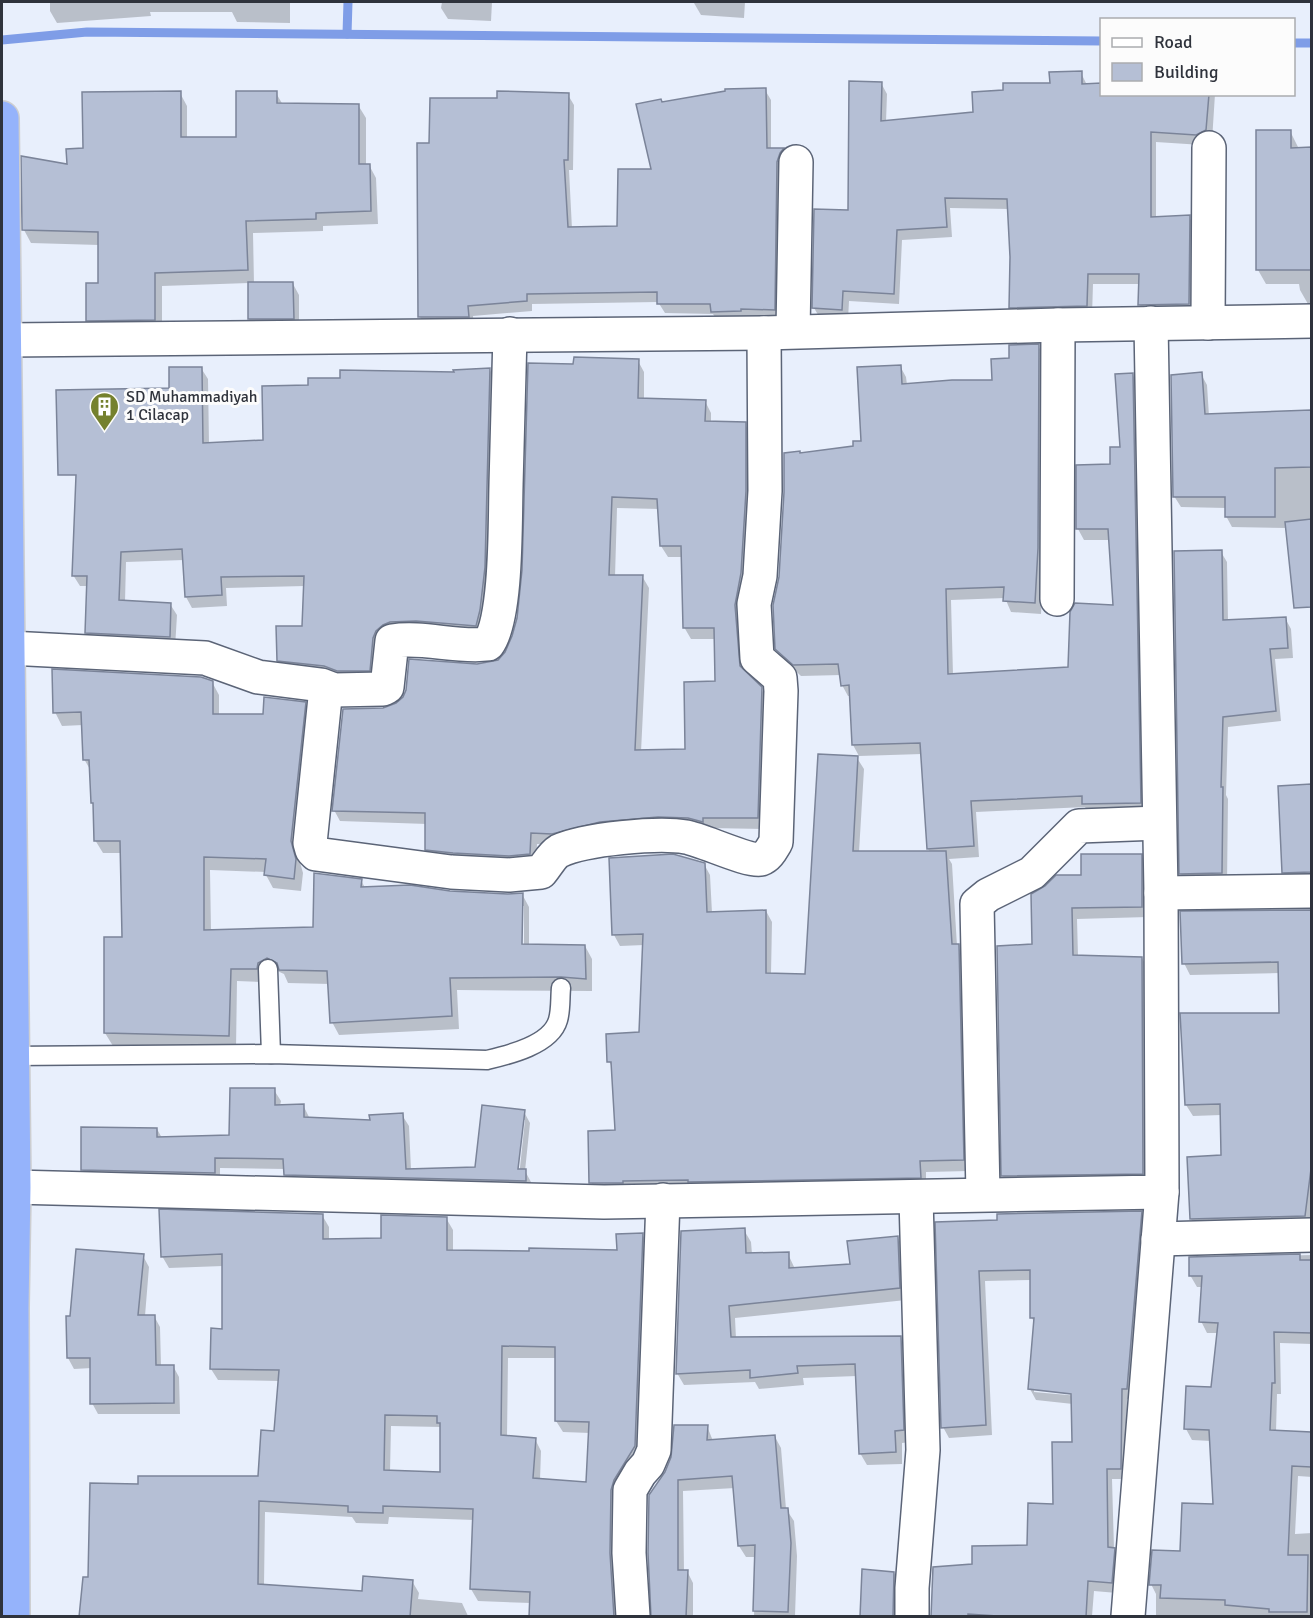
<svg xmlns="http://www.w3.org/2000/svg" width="1313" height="1618" font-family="Signika,sans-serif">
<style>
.shadow{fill:#0003;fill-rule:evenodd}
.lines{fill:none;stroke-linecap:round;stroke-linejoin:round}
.stream{stroke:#7f9de7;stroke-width:9}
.building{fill:#b5bfd5;stroke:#7b8499;stroke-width:1.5;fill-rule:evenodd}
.lane-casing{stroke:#5b6477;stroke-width:21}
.street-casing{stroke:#5b6477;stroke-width:36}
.highway-casing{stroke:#cdced0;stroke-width:36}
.lane{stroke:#fff;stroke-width:18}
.street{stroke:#fff;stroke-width:33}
.highway{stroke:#95b3fb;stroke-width:33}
.labels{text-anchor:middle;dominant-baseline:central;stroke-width:6;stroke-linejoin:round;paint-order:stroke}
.poi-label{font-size:16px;fill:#2f333c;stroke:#fcfcfc;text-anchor:start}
</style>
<rect width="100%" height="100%" fill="#e8effc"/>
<g class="shadow">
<polygon points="50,2 290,2 290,23 237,22 232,12 150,12 151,16 57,23 50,11"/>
<polygon points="442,2 492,2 491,21 448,19 441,8"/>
<polygon points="694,3 745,2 744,18 701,15"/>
<polygon points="1081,73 1087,85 1102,84 1102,94 1215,94 1212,141 1202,145 1156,142 1156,218 1189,217 1195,227 1194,314 1146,315 1140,305 1140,284 1093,284 1092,316 1017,318 1011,307 1012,257 1009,209 950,208 952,237 902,240 899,304 849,301 848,320 820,318 814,308 849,211 881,83 887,94 886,122 975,114 1004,91 1051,85"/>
<polygon points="765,90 771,100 771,150 783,150 789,160 780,319 718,322 713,314 665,313 658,302 532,304 532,311 473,316 474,327 426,327 420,317 419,145 431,145 499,99 568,95 574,105 573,170 569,170 572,229 618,227 653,171 662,103"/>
<polygon points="180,93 187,106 187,138 238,138 276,93 283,105 358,105 366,118 366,165 369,165 376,178 378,224 323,226 323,231 253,233 254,284 293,284 299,295 299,329 255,329 249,319 249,283 162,286 162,333 95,333 88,320 100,284 99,245 31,243 24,230 68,166 84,150"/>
<polygon points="1290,131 1299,149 1312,148 1312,304 1308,304 1300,290 1299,284 1266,284 1258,270"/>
<polygon points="1038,346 1045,357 1044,561 1041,614 1011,612 1005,598 951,600 953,675 1069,669 1115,606 1110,540 1084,540 1078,529 1121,449 1132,374 1139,385 1146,813 1090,815 1085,807 976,812 979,857 949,859 952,864 957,946 965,957 969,1171 926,1172 926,1188 597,1194 591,1182 616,1132 613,1069 609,1061 640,1034 644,945 620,946 614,935 704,864 710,875 712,913 766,911 772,922 771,974 807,975 857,758 864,769 859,852 931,853 928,849 922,754 859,756 853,745 851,696 848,696 842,685 841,675 801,676 784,660 777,649 800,454 855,448 863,442 900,366 906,377 907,385 994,382 1010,360"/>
<path d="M638,361L644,372V400L705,401L711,413V422L745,424L751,435L752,503L741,617L745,673L761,688L767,700L764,829L708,828L559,844H537L536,865L433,861L427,849V824L340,821L334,810L384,709L477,665L499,661L506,654L514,637L575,366ZM617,508L659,509L661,546L668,557H683L684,627L691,639H716V683L686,751L641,752L649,588L642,576L615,577Z"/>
<polygon points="201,368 208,379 209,444 265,441 309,386 490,370 496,381 490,579 482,636 423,632 376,681 285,671 279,660 303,627 305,586 226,588 227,606 192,608 186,597 184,560 126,562 125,602 170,604 177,615 175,648 92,644 86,633 88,586 80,586 73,575 171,389"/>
<polygon points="1201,374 1207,385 1209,416 1312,411 1312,574 1297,576 1287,528 1232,527 1226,516 1226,508 1181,507 1174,496"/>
<polygon points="1221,552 1227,562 1228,621 1285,618 1291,629 1293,658 1275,659 1281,721 1228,727 1226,795 1228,799 1227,884 1187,884 1181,874"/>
<path d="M212,682L219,695V715H264L305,703L312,716L298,855L303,873L301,891L273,888L266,875V872L210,870L211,931L314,928L361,880L365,888L508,895L522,894L529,907V946H585L592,959V991L457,990L459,1029L339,1035L332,1022L330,984L288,983L284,974L275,970L264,982L237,981L236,1049L113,1046L105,1033L124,939L122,853H103L95,840V807L93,803L91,771L84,759L83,725L62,726L55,712ZM521,906H524V952H521Z"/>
<polygon points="1312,786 1312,883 1290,883 1283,872 1280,787"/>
<polygon points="1141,855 1147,866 1148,917 1077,919 1078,956 1142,958 1148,969 1148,1184 1009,1186 1003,1176 1034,946 1083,876"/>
<polygon points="1312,911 1312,1227 1198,1230 1191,1219 1189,1158 1222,1156 1221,1115 1193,1116 1186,1105 1280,1014 1280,973 1190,975 1184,963 1182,913"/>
<path d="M274,1090L281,1101L280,1106L303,1105L310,1119L371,1122L402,1115L409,1126L411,1170L476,1168L524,1112L530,1123L525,1171L531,1182V1192L292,1186L285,1175V1169L220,1168V1184L89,1180L83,1170L157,1129L162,1138L230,1136ZM522,1120H525L519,1177H516Z"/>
<path d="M1141,1213L1147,1223L1133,1400L1127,1399L1126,1479H1112L1114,1549L1120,1560L1117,1593L1094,1591L1092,1616H932L974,1566L1029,1547L1055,1505L1073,1443V1404L1036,1400L1030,1389L1035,1324L1032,1318L1031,1280L985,1281L992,1435L949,1438L943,1427L937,1223ZM1034,1389L1079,1393V1396L1034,1392Z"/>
<path d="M322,1215L329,1227V1240H383L446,1218L453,1230V1252H618L642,1234L649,1246L641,1458L619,1616H531V1603L478,1601L471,1589L474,1520L389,1517L388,1524L356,1523L352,1517L265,1512L264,1586L363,1593L412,1581L419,1593L418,1599L462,1603L468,1616H81L90,1579L140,1485L260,1478L275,1432L279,1381L218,1380L211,1369L223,1330V1266L169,1268L162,1256ZM508,1358H557L556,1421L563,1432L590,1433L587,1484L540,1480L541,1451L535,1439L507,1437ZM391,1426L441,1427V1473L390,1472Z"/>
<polygon points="744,1230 751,1242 752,1254 788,1254 795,1269 851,1266 897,1237 905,1249 906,1300 735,1318 736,1339 900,1338 907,1350 910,1442 902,1443 902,1464 867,1465 860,1453 857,1376 803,1378 804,1385 759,1389 755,1382 684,1385 677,1373"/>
<polygon points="1312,1255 1312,1344 1280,1343 1281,1394 1277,1394 1276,1432 1312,1434 1312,1477 1298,1476 1295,1534 1312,1533 1312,1616 1156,1616 1156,1594 1151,1584 1181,1553 1215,1506 1211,1441 1192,1440 1186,1429 1212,1388 1218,1333 1207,1333 1201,1321 1203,1287 1197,1287 1190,1275 1191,1258"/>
<polygon points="143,1256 149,1267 145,1316 154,1316 160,1327 161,1366 173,1366 179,1377 180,1414 98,1414 92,1403 92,1368 74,1369 68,1358"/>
<polygon points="707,1426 713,1441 775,1437 781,1448 786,1509 794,1521 797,1556 795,1616 754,1616 756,1557 746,1557 739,1546 735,1488 683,1491 684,1571 687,1571 693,1583 693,1616 710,1616 653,1616 650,1496"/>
<polygon points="894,1573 900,1584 899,1616 861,1616"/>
</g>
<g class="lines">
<g class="stream">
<polyline points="347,34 348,2"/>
<polyline points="2,40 87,32 1102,41"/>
<polyline points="1294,43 1312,43"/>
</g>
</g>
<g class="building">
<polygon points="1082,71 1082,84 1101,83 1101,94 1209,94 1206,130 1196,135 1151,132 1151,217 1190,215 1189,304 1138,305 1139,274 1088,274 1087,306 1009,308 1010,257 1007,199 945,198 947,227 897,230 894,294 843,291 842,310 812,308 814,209 848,210 849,81 882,82 881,121 973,112 972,92 1003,90 1003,83 1050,83 1049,72"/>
<polygon points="766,88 767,148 784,148 780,153 777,162 775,310 741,309 741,311 711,312 710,304 657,304 657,292 527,294 527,301 468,306 469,317 418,317 417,143 429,143 430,98 497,98 497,91 569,93 568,160 564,160 568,227 617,226 618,169 651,169 636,104 661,99 662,102 725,91 725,89"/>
<polygon points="181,91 181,137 236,137 236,91 277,91 277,103 359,104 359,164 370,164 371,211 316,213 316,219 246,221 248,270 155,273 155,320 86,321 86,283 98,283 98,232 22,230 21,156 67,164 66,149 83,148 82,92"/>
<polygon points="1256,130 1291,130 1291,148 1311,147 1311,270 1256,270"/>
<polygon points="248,282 293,282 294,319 248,319"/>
<polygon points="1039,344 1038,548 1035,603 1003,601 1004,587 946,589 948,674 1068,667 1070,612 1075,603 1113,605 1108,529 1076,529 1076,465 1110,464 1110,447 1120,447 1115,374 1133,373 1141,803 1082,804 1082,796 971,801 974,846 927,849 920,743 852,745 849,685 841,686 838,664 793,665 775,649 773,605 779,577 784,492 784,453 800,451 800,453 853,446 853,441 861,441 857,367 901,365 902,384 952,380 992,380 991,359 1009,358 1009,345"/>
<path d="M574,357L639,359L638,398L706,400L705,421L746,422V491L741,573L735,605L740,666L762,687L758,818H703V822L688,818L658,817L600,822L552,834L531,833L530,854L509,856L453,853L425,850V813L332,811L343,709L383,708L396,703L403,697L406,690L409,659L477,664L498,660L505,652L512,636L517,618L522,570L528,363L573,364ZM612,497L657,499L660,546H681L683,628H714L715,681L684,682L685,749L635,750L643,575H609Z"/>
<polygon points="169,367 202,367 203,443 263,440 262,386 308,385 308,378 340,378 340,370 454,372 453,370 490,368 485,567 480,610 476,626 416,621 390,622 383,625 376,631 373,638 370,671 337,671 324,666 277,661 276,626 302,626 304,576 221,577 222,595 185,597 182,549 121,552 119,600 171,603 170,637 85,633 87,576 72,576 76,475 58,475 56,390 169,388"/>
<polygon points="1202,372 1205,414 1311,410 1311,467 1275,468 1275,517 1225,517 1225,497 1173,497 1171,375"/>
<polygon points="1311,519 1311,607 1294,608 1285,522"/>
<polygon points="1222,550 1223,620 1286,617 1288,648 1270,649 1276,711 1223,717 1221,787 1223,787 1222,873 1179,874 1174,551"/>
<polygon points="52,669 201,677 213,681 213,714 263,714 264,697 306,702 291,841 296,859 294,879 264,875 266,859 204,857 204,930 313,927 314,873 362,879 361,887 410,885 450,891 508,894 523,893 522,944 585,945 586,979 561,977 450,978 452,1016 330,1023 327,971 279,970 277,963 267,958 258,963 257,969 231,969 229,1036 104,1033 104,937 122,937 120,841 94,841 93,803 91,803 89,760 83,760 81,712 53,713"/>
<polygon points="818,754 858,756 853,851 946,851 952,944 959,944 964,1160 920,1161 921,1178 688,1182 688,1180 623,1181 623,1183 589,1183 588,1131 615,1130 611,1062 607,1062 606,1034 639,1032 643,934 612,935 609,858 673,854 705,863 707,912 766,910 766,973 805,974"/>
<polygon points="1311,784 1311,872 1282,873 1278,786"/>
<polygon points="1081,854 1142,854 1142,907 1072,908 1073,955 1142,957 1143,1174 1001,1176 997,946 1032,944 1031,894 1045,886 1056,875 1081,875"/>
<polygon points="1311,910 1311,1169 1305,1216 1190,1219 1187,1157 1221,1155 1220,1104 1185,1105 1180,1013 1279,1013 1278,962 1182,964 1180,911"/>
<polygon points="230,1088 275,1088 275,1105 304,1104 304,1117 370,1120 369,1115 403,1113 406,1169 475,1167 482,1105 525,1110 518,1169 526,1169 526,1181 284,1175 283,1159 215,1158 215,1173 81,1170 81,1127 157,1128 157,1137 229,1135"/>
<path d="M159,1209L323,1214V1239L381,1238V1215L447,1217V1250L529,1251V1248L617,1250L616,1234L643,1233L635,1446L614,1480L611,1490L610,1553L614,1617H529L530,1592L470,1589L473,1509L383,1506V1513L348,1512V1506L259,1501L258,1584L362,1591L363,1576L413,1580L410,1617H79L83,1577H88L90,1483L138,1484V1476H258L261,1430L274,1431L279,1370L210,1369L211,1328L222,1329V1254L161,1257ZM502,1346L555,1347V1421L589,1422L586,1482L533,1478L536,1438L501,1435ZM385,1415L437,1416V1423H440V1472L384,1470Z"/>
<polygon points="1142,1211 1127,1389 1122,1389 1121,1469 1107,1469 1108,1547 1115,1548 1112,1583 1088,1581 1086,1617 1013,1617 968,1614 968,1617 931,1617 933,1567 972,1564 972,1546 1027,1545 1028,1503 1053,1504 1052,1442 1072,1442 1071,1394 1028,1389 1034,1318 1030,1318 1030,1270 979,1271 986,1425 941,1428 935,1222 997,1220 997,1214"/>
<polygon points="745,1228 746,1253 789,1252 789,1268 850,1264 847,1241 898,1236 900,1288 729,1306 731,1337 901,1336 904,1430 895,1431 896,1452 859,1454 855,1364 797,1366 798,1373 750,1378 750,1370 676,1374 681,1231"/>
<polygon points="76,1249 144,1254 138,1315 155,1315 156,1365 174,1365 174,1403 90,1404 90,1358 67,1358 66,1316 70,1316"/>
<polygon points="1300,1254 1300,1260 1311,1260 1311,1333 1274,1332 1275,1383 1272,1383 1270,1430 1311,1432 1311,1467 1292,1466 1288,1555 1308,1555 1307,1612 1269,1612 1269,1609 1225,1605 1225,1600 1160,1598 1161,1585 1149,1585 1152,1550 1180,1551 1182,1503 1213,1504 1209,1430 1184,1429 1186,1386 1211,1387 1218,1323 1199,1322 1202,1276 1189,1276 1189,1257"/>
<polygon points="674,1425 708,1425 707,1440 775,1435 781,1508 788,1508 791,1543 788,1612 753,1611 755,1545 738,1546 732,1476 678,1480 678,1570 688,1570 686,1617 651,1617 648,1553 649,1495 665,1472 671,1457"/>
<polygon points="862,1569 894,1572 893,1617 860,1617"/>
</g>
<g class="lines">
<defs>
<g id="lane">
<polyline points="268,969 271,1054"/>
<path d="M11,1056L271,1054L487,1060C508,1055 551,1045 558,1020C561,1010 560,998 561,988"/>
</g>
<g id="street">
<polyline points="1208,323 1209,148"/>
<polyline points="793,331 796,162"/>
<polyline points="5,340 764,333 1058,325 1312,321"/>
<polyline points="1057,599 1058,325"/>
<path d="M9,648L205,658L258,677L321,685L334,690L383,689L387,687L392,641C424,636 456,648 488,644C507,619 505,520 506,486C507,435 509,384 510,334"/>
<path d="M326,688L310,843L312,850L316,854L451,872L509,875L541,872C547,865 552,855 559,851C584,839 659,832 686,837C703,840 748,862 761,859C769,856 772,848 776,842L781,691L780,678L757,658L754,604L760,576L765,491L764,333"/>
<polyline points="1161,893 1312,891"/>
<polyline points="14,1187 604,1202 1162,1192 1161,893 1151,323"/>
<polyline points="983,1194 977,904 988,895 1032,873 1079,826 1159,823"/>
<polyline points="1158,1239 1312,1235"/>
<polyline points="633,1616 629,1553 630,1490 640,1473 648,1464 654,1450 663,1200"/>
<polyline points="912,1616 912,1588 923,1450 916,1198"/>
<polyline points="1128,1616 1162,1192"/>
</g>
<polyline id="highway" points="2,118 14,1187 12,1307 13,1616"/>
</defs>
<use href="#lane" class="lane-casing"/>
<use href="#street" class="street-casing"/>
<use href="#highway" class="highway-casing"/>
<use href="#lane" class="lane"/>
<use href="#street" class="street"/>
<use href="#highway" class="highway"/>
</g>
<defs>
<symbol id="building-pin" viewBox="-11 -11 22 30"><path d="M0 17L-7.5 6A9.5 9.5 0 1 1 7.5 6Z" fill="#75812e" stroke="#fcfcfc"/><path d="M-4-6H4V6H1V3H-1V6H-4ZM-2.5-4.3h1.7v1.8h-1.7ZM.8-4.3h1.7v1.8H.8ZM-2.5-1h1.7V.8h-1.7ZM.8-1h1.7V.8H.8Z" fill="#fff"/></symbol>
</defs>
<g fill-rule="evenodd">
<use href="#building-pin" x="88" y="390" width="33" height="45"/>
</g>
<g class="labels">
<g class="poi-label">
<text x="126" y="397">SD Muhammadiyah<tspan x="126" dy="18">1 Cilacap</tspan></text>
</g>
</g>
<rect width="1313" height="1618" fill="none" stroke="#2f333c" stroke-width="6"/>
<rect x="1100" y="18" width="195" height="78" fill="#fcfcfc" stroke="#aaacaf" stroke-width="1.5"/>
<rect x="1112" y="38" width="30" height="9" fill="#ffffff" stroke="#aaacaf" stroke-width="1.5"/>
<text x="1154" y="48" font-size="18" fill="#2f333c">Road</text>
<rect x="1112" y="63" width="30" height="18" fill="#b5bfd5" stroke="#aaacaf" stroke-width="1.5"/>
<text x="1154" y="78" font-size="18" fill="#2f333c">Building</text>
</svg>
